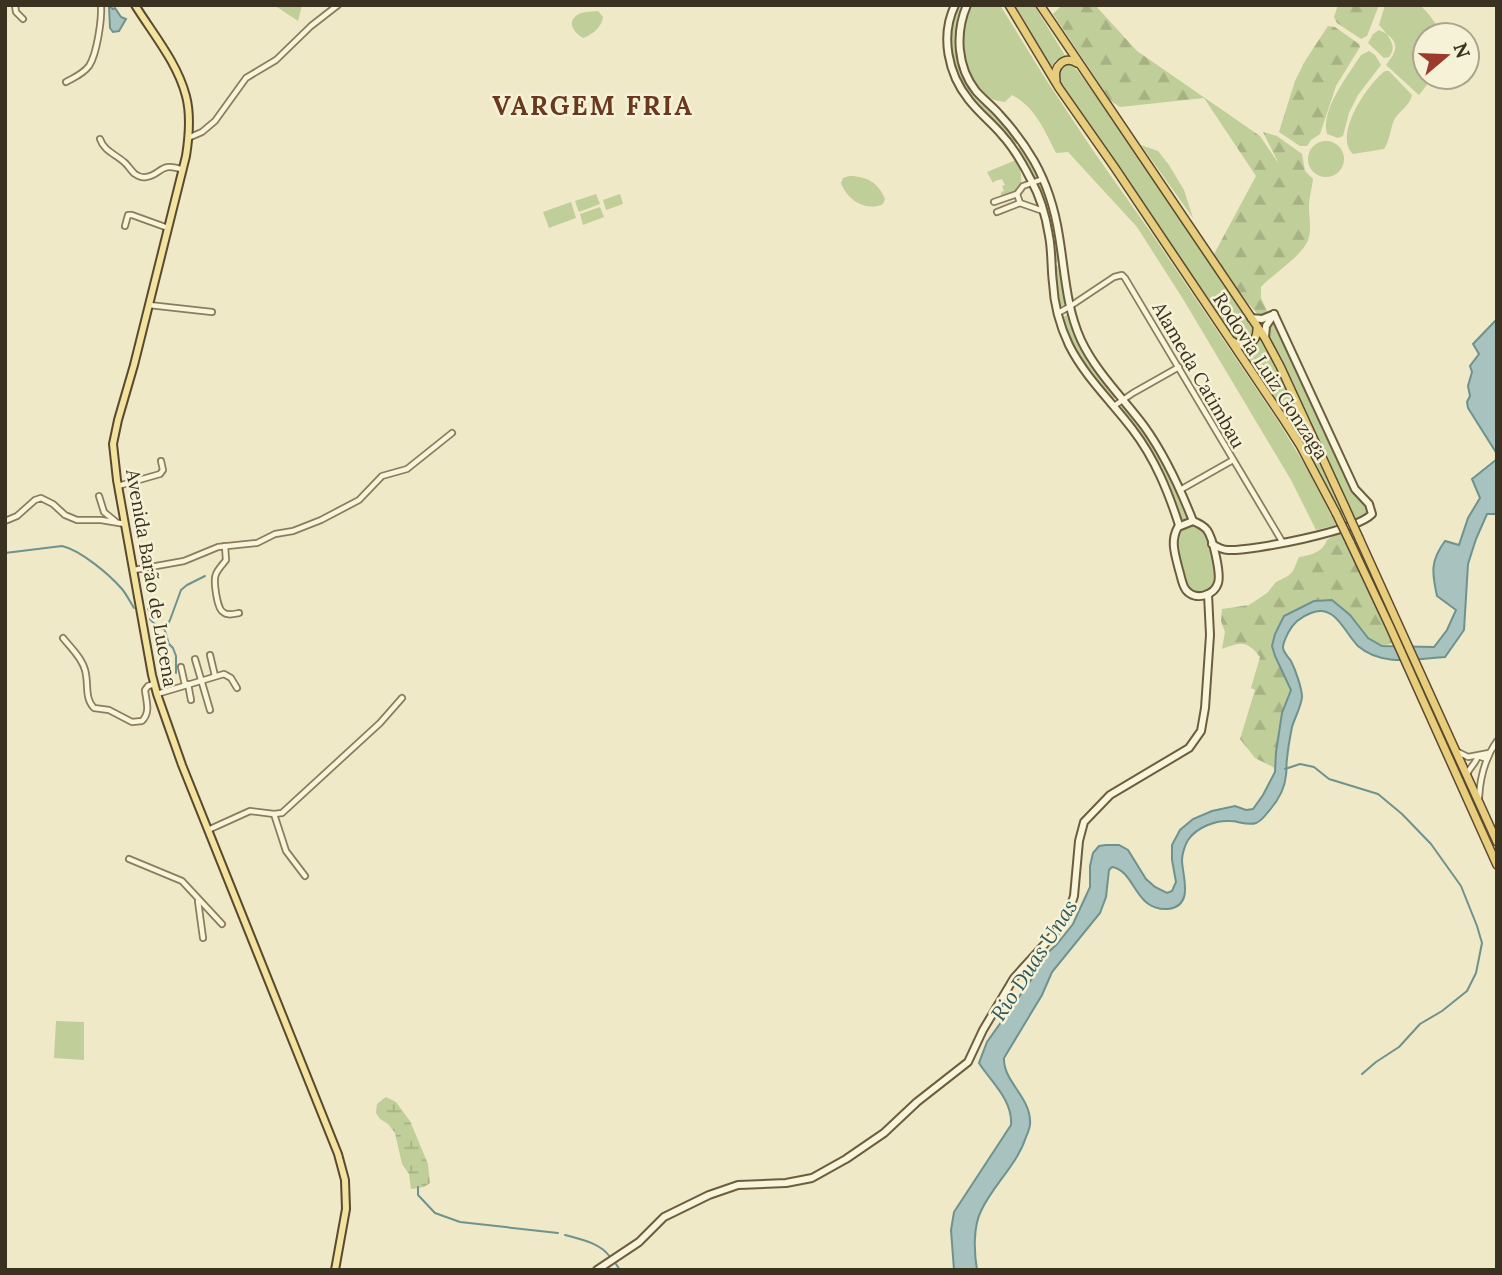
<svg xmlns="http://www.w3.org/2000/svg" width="1502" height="1275" font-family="Lora,serif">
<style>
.grass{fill:#c0ce9a}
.forest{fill:url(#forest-firs)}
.wetland{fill:url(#wetland-marsh)}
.water{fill:#a8c3bf;stroke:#6e928e;stroke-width:2}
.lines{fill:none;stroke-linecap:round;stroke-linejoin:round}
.stream{stroke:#6e928e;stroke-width:2}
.minor-casing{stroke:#8b7c5c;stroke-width:8}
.secondary-casing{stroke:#6d5d3f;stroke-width:10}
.primary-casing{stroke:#594930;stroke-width:10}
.trunk-casing{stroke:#594930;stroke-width:10}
.minor{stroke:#f9f5db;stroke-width:4.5}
.secondary{stroke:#f9f5db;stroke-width:6}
.primary{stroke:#f2e49f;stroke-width:6}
.trunk{stroke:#e8cd7c;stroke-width:7}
.trunk-bridge-casing{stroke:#594930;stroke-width:10;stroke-linecap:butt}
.trunk-bridge{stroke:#e8cd7c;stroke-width:7}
.labels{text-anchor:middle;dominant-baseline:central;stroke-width:5;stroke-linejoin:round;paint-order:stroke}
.street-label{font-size:19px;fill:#3b3120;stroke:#f6f2d7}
.water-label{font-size:21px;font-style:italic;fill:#2f585b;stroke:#f6f2d7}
.district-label{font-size:26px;font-weight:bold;letter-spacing:2px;fill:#69381e;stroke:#f6f2d7}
</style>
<defs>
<pattern id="forest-firs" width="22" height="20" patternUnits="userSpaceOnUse" patternTransform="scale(1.75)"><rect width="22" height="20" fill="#c0ce9a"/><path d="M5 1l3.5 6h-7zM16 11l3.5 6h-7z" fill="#a6b184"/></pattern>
<pattern id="wetland-marsh" width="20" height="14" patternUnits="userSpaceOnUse" patternTransform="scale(1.75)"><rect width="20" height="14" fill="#c0ce9a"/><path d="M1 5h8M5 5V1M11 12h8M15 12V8" fill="none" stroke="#a6b184"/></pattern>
</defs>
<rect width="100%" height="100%" fill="#efe9c7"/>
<g class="grass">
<polygon points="274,5 302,5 298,21"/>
<path d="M956,5H964C938,74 979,93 1017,141L1016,144L1012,145L973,102L954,73L947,41Z"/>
<path d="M973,5H1000L1045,78L1094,152L1154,237L1278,421L1308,470L1336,525L1316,530L1291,480L1183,299L1137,227L1068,152L1056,153C1045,131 1035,107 1012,95L1005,102C1001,101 997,101 994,100C975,93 960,56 962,37C963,26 967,15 973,5Z"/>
<polygon points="1011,5 1034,5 1066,57 1056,60 1050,70"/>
<path d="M1385,5H1420C1429,14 1437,23 1440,35H1425V77H1433L1419,95L1386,65C1395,53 1401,45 1387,34C1392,43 1396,48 1389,57L1384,58L1368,43L1373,34L1379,30L1387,34L1379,25Z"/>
<path d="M598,11L603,17C602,27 592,35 583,38C573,32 566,21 579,14C585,11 592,12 598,11Z"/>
<path d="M1369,51L1375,55L1381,65L1358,95L1349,113L1343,136L1338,138L1327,134C1320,110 1349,74 1361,55Z"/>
<polygon points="1066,64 1070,65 1076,69 1174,201 1257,332 1247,344 1228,337 1058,83 1059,68"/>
<path d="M1385,71H1389L1412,95C1410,106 1399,111 1394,120C1390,130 1390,140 1384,149L1353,154C1333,134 1368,84 1385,71Z"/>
<circle cx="1326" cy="159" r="18"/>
<polygon points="1141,145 1158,151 1169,165 1184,190 1193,218"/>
<polygon points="1022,146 1040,178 1033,181 1016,150"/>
<path d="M1016,160C1025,175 1024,199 1001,195V192L1004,191L1002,186L1005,185L1002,179L995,181L993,183L987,172Z"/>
<path d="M849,176C866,176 878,182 885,199L883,204C866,212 847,200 841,183L843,178Z"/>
<polygon points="1040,182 1050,209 1053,212 1060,261 1056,262 1053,236 1051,235 1035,183"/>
<polygon points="596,194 600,204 579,212 575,201"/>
<polygon points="620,194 623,204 606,210 603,200"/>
<polygon points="571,202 576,218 549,228 543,212"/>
<polygon points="600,207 604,217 583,225 580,214"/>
<polygon points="1055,266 1061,266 1066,303 1062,306 1059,305"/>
<path d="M1067,315C1081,351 1092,367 1118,396L1113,399C1088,380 1072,347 1061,318Z"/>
<polygon points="1272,323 1276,323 1359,499 1369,512 1367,517 1354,521 1304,407 1269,337 1269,326"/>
<path d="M1261,334L1279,368L1346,512L1339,517L1306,450L1242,349C1253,348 1257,345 1261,334Z"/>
<polygon points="1125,404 1162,458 1191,521 1182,523 1169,484 1155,459 1119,408"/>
<polygon points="1193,523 1201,527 1207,534 1217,577 1216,584 1212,590 1195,595 1188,590 1184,583 1175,546 1179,529"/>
<polygon points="56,1021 84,1022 84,1060 54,1058"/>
</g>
<g class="forest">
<path d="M1062,5H1095L1137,51L1260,136L1279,164L1263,132L1277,136L1302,154L1305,171L1313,179C1312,188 1309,198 1309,207C1309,218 1312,230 1308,240C1303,255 1273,274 1261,287V298L1267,311L1265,317L1261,318L1247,302L1213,256L1256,176L1204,98L1120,107L1111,101L1053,14Z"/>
<polygon points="1338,5 1379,5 1367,36 1361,39 1337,23 1334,17"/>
<polygon points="1328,26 1335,27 1359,44 1360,47 1336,86 1320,134 1311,140 1307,146 1300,146 1279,132 1295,81 1305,61"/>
<path d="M1341,532L1394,643L1382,646L1370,639L1361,631L1350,615L1332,600L1296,610L1275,656L1291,690C1282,715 1276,741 1275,768L1255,758L1240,739L1255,690L1251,688L1260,657C1246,640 1242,642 1222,649L1225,632L1221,621L1222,609L1249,605L1267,593L1276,582L1288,576L1293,571L1299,557C1311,555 1323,552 1327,540Z"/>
</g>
<polygon class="wetland" points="386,1097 396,1102 410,1121 428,1164 430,1183 424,1187 411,1189 409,1174 402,1164 395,1133 388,1124 380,1119 376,1113 377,1104"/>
<g class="water">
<polygon points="109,6 113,9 115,8 121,17 126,19 119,31 113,32 110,28"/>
<polygon points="1497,319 1497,454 1468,408 1467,402 1470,396 1468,386 1472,372 1470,366 1479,354 1473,344"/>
<path d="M1497,459V514H1487L1476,539L1468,564L1464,630L1445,657C1416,659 1382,667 1358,646C1344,632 1335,603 1311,613C1300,617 1293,623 1288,633C1286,638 1283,642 1283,648C1284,653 1288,657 1291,661C1295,669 1302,688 1302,697C1301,707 1295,717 1292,727C1290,737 1288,748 1287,759C1286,764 1287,769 1286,775C1285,788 1277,802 1268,812C1265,816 1261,821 1256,823C1248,826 1238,821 1230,821C1216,820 1197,827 1188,840C1185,845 1182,854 1182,860C1182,875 1195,906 1168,909C1134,911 1136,871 1112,867L1109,870L1106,897L1100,913L1052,972L1042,995L1004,1058C1003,1081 1030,1097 1030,1121C1031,1126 1028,1132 1026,1137C1017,1165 993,1185 981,1211C973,1227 974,1252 977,1270H954L951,1230L954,1212L1011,1125C1013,1100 991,1082 979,1063L987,1042L1031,980L1041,959L1057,944L1073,924L1090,887V866L1093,853L1099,846L1106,845H1119L1128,850L1146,879L1155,887L1167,893L1172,891L1176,882L1172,860V845L1180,830L1193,819L1212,811L1235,806L1246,810L1253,809L1263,795L1275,772L1276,752L1282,713L1291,690L1275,656L1272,646L1275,634L1284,616L1314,601L1332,600L1350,615L1368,638L1382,646L1434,647L1447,630L1456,610L1437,596C1432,573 1430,561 1445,541L1459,545L1468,518L1480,498L1472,479Z"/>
</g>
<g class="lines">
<g class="stream">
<path d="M5,553L62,546C80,550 109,574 122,589C127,595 130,602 134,608"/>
<polyline points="148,609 153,614 150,619 159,629 165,629 170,620 181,590 187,585 205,576"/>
<polyline points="165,631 169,644 173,648 176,656 176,673"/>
<polyline points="1285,769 1300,764 1314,767 1329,779 1378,794 1402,814 1431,844 1461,886 1477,926 1482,943 1476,973 1467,991 1442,1011 1420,1024 1399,1047 1376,1062 1362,1074"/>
<polyline points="418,1187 418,1195 435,1213 460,1222 558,1233"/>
<path d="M565,1235C580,1239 601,1243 610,1257"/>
<polyline points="616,1264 620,1270"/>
</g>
<defs>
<g id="minor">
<polyline points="15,5 16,12 23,19"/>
<path d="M66,82C75,77 83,74 89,66C97,54 102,19 101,5"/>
<polyline points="188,138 202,132 215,121 246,78 276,60 311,26 338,5"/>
<path d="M100,139C104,151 115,154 124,162C128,165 131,171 135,174C138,176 143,178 146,177C162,175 159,161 183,170"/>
<polyline points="994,202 1017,194"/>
<polyline points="1043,211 1020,203 1017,194 1023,186 1043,179"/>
<polyline points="997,212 1020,203"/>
<polyline points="125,226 128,215 132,215 168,228"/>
<polyline points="149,305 212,312"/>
<polyline points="1058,313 1069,307 1114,277 1122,275 1125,278 1283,543"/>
<polyline points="1114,406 1133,393 1179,367"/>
<polyline points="118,486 160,474 163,470 161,461"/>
<polyline points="1180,490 1233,460"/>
<polyline points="99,496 104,512 115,521"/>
<polyline points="5,521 17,516 35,500 41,498 53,504 65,515 77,520 101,520 125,524"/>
<path d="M225,546L226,560C223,564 218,569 216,574C213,580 217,609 223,612C227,616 234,614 239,613"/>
<polyline points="134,570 184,561 218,547 257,543 275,534 293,531 321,520 359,500 382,476 407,469 452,433"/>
<path d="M63,638C71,648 82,658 85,670C89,683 84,698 94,708L109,710L132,722L142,721C151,712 146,701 145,690L148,686L154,684"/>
<polyline points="210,655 215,676"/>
<polyline points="195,659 210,710"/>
<polyline points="181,667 185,685"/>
<polyline points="188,684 191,700"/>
<polyline points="157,694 224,674 231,678 237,688"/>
<polyline points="1458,752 1468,757 1489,753"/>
<path d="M1467,774C1470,767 1476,763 1478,756L1487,759"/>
<path d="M1479,798C1480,777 1485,758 1497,741"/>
<polyline points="274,814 286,851 305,876"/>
<polyline points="208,830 250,811 274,814 282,813 380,723 402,698"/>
<polyline points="129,859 182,881 222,924"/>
<polyline points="198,901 203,938"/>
</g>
<g id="secondary">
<path d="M955,5C940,36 948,74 969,100C979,113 992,123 1002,135C1014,148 1023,164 1031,180C1040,196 1046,217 1049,236C1052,251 1051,268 1053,283C1054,304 1060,326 1069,345C1085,377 1112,402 1133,430C1155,459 1168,491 1179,525"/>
<path d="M967,5C955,33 957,67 976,91C983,99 992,106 999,114C1012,128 1024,144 1034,161C1047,184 1055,210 1059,236C1065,272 1066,307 1081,340C1096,372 1123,398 1144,426C1165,455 1180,488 1193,521"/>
<polyline points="1251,318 1262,319 1272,315"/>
<polyline points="1265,338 1266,326 1274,314"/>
<path d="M1193,521C1198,523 1203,525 1207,530C1213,538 1221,574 1218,583C1214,596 1195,601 1186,590C1182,585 1181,576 1179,570C1175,554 1170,541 1178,527Z"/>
<path d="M1212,544C1217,547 1222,550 1228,550C1253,551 1356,531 1372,514L1369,504L1355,489L1274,314"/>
<polyline points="597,1270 639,1242 664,1217 709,1195 738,1185 786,1183 812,1178 846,1159 884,1133 917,1102 968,1062 983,1030 1014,978 1054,934 1068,914 1074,896 1079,841 1084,822 1110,795 1189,748 1201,731 1205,708 1210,635 1208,594"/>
</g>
<path id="primary" d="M135,5C153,34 177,62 186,96C191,115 189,137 186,156L134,365L118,420L113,444L117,480L152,675L157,694L182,765L338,1154L345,1180L346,1209L335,1270"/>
<g id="trunk">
<polyline points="1009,5 1059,88 1115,168 1284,420 1300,445 1336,513"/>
<polyline points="1040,5 1265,338 1280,366 1345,507"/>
<path d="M1056,80C1053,66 1065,55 1077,63"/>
<path d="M1232,341C1244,350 1257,344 1257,329"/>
<polyline points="1359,538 1497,842"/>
<polyline points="1350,542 1390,627 1497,865"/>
</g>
</defs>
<use href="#minor" class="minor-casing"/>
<use href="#secondary" class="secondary-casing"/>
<use href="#primary" class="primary-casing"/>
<use href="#trunk" class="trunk-casing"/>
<use href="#minor" class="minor"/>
<use href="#secondary" class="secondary"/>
<use href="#primary" class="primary"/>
<use href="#trunk" class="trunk"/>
<defs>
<g id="trunk-bridge">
<polyline points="1345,507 1359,538"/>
<polyline points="1336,513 1350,542"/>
</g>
</defs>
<use href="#trunk-bridge" class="trunk-bridge-casing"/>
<use href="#trunk-bridge" class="trunk-bridge"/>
</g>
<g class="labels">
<g class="street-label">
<text transform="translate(1199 375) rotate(60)">Alameda Catimbau</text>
<text transform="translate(1271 376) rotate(57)">Rodovia Luiz Gonzaga</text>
<text transform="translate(152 578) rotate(80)">Avenida Barão de Lucena</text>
</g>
<g class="water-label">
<text transform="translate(1034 960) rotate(-57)">Rio Duas Unas</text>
</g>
<g class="district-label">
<text x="593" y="105">VARGEM FRIA</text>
</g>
</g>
<rect width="1502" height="1275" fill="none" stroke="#3b3120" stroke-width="14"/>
<g transform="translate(1446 56) rotate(71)"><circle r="33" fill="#f6f2d7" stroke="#aba58e" stroke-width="2"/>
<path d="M0-5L12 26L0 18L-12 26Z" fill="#9b3a2b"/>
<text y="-10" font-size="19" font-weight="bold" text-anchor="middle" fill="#3b3120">N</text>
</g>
</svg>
